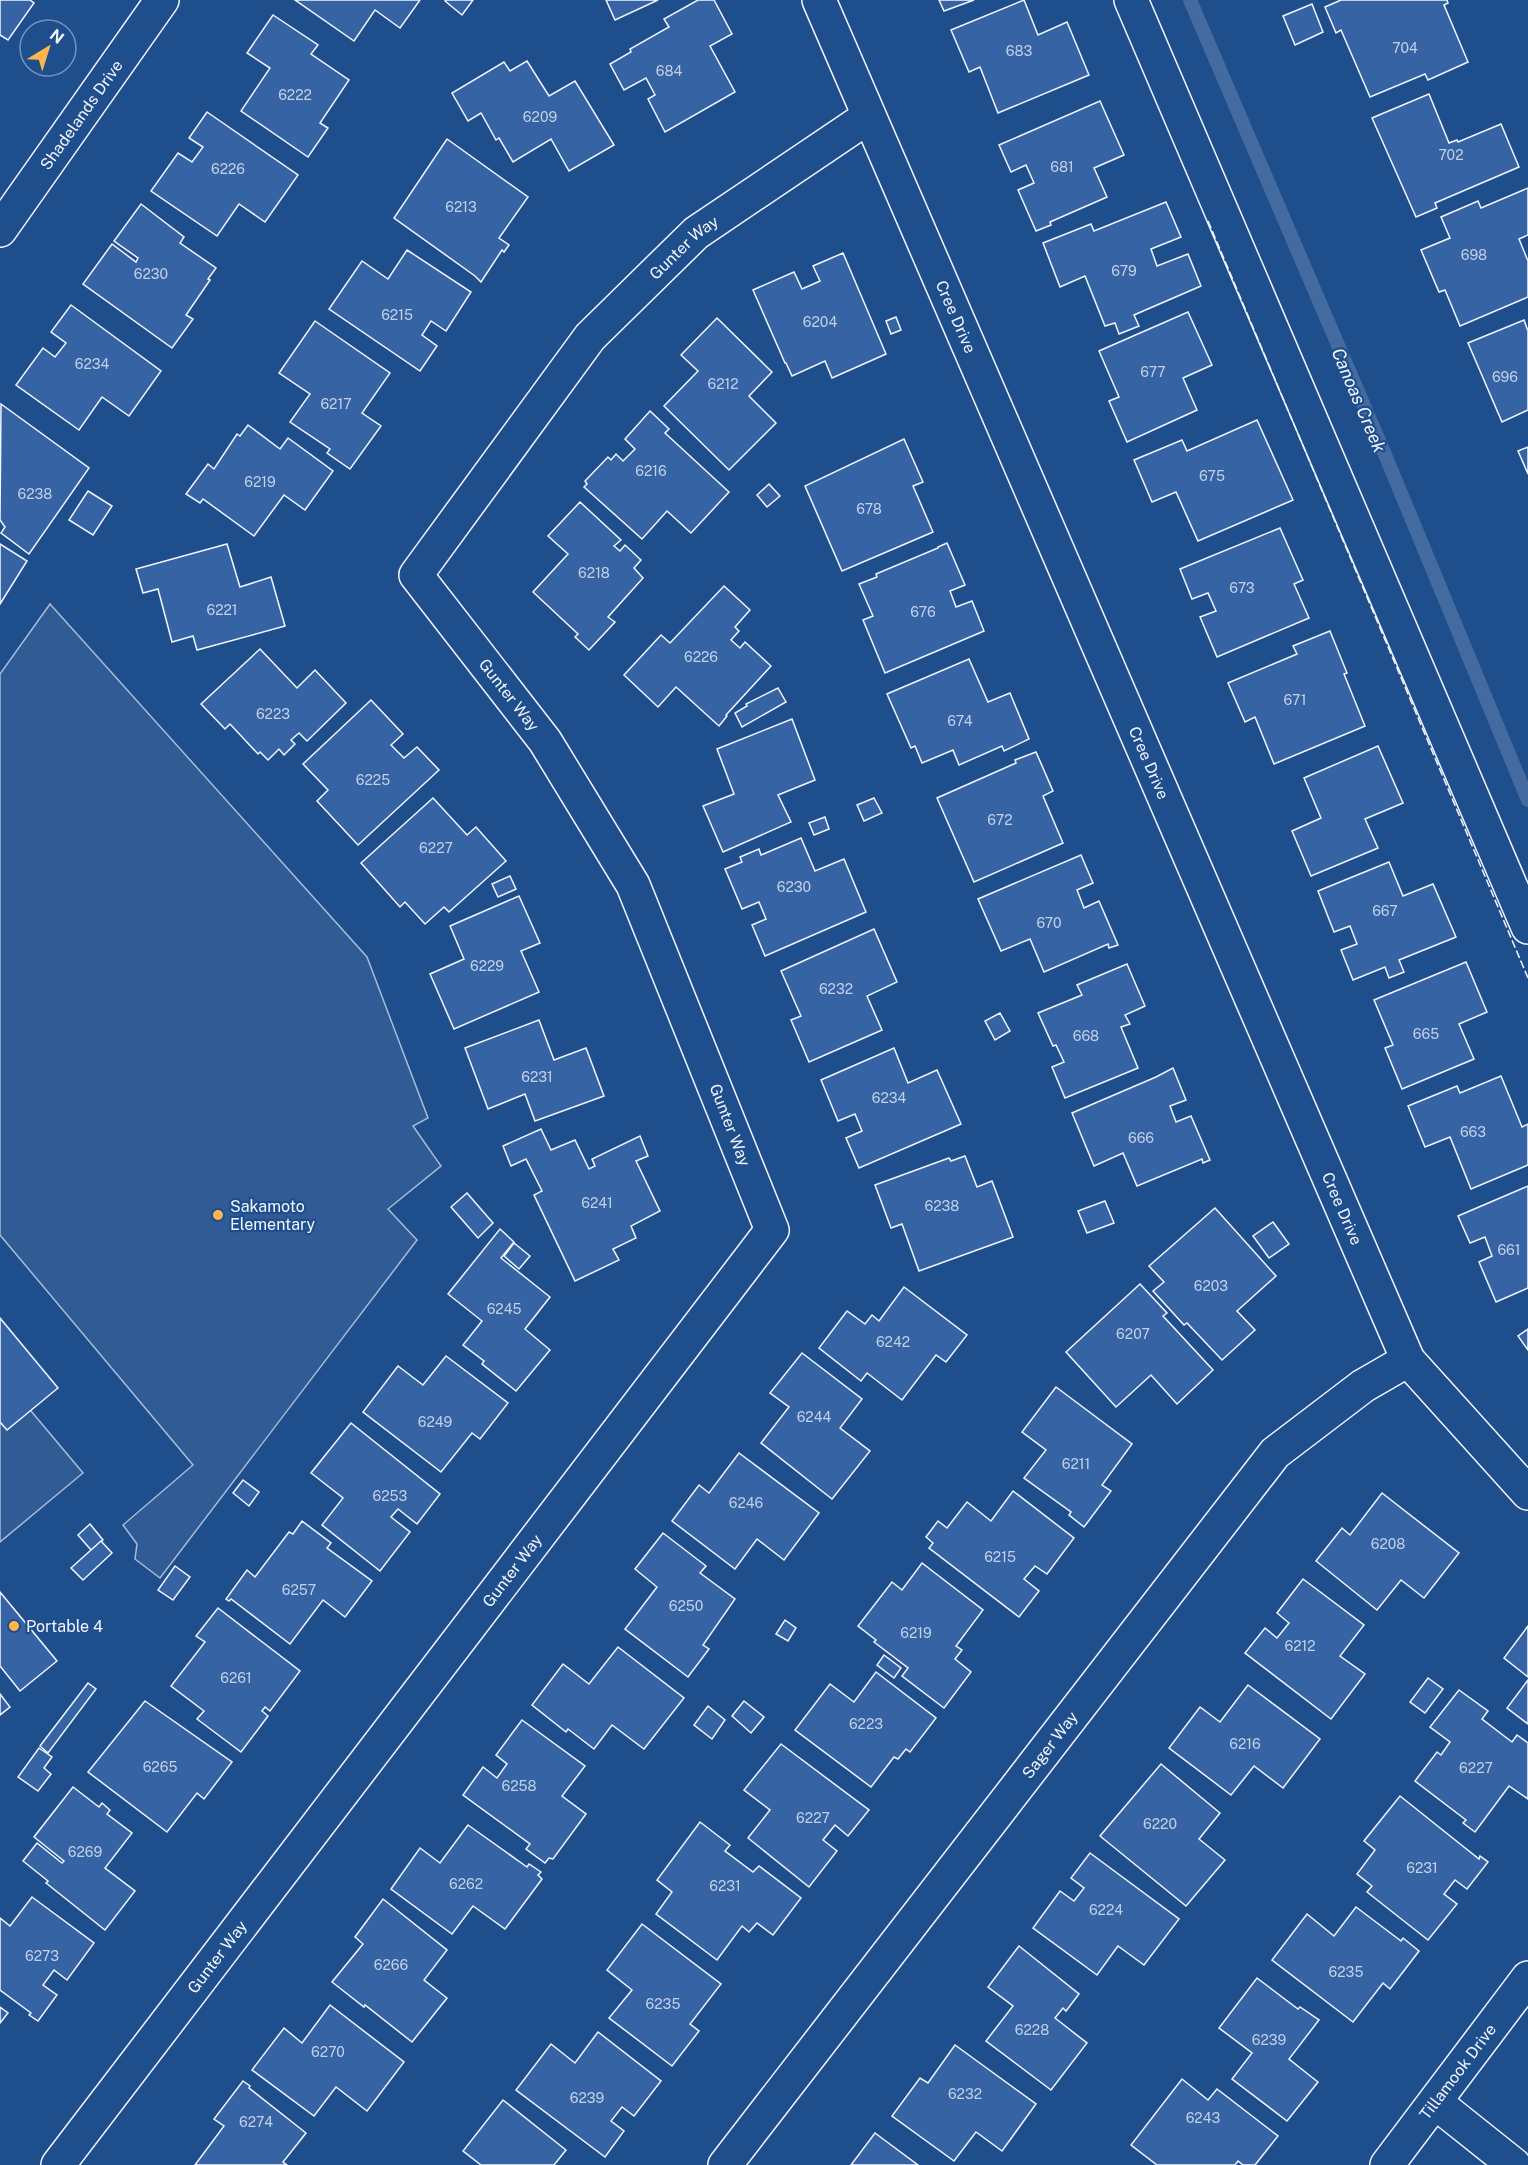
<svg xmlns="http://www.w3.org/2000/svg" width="1528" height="2165" font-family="'Public Sans',sans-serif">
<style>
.built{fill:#305b95;stroke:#a8bbd7;stroke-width:1.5}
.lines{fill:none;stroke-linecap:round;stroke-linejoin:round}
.stream{stroke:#446ba0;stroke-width:14}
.building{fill:#3563a3;stroke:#f2f6ff;stroke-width:1.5}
.minor-casing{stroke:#f2f6ff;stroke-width:36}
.minor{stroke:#1f4e8c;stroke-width:33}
.fence{stroke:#f2f6ff;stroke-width:1.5;stroke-dasharray:8 3;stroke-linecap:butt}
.poi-dot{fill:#ffb74d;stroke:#1f4e8c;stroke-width:2}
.labels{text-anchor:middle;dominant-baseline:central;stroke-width:4.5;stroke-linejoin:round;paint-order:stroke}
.number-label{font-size:14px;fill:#c3d1e8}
.street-label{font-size:16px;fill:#f2f6ff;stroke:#1f4e8c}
.poi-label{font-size:16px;fill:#f2f6ff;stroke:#1f4e8c;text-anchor:start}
.water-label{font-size:18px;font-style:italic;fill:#f2f6ff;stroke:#1f4e8c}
</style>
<rect width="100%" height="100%" fill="#1f4e8c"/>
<g class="built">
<polygon points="50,604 367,957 428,1118 413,1126 441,1166 388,1209 417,1240 160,1578 135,1559 137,1544 123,1525 193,1465 0,1235 0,674"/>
<polygon points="0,1374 83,1473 0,1542"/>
</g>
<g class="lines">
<polyline class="stream" points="1190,0 1386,457 1528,800"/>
</g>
<g class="building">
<polygon points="0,0 30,0 34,3 8,40 0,35"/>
<polygon points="295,0 420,0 400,28 375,10 354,41"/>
<polygon points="446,0 473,0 462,15 445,1"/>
<polygon points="606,0 658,0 615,20"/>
<polygon points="698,0 714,0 732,34 710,46 735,92 665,132 648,99 655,95 646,78 624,90 610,64 631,52 630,49 669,27 664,19"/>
<polygon points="939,0 974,0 944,11"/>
<polygon points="1024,0 1038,35 1067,22 1089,75 998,113 980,67 969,72 951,30"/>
<polygon points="1341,0 1447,0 1448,3 1444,5 1468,62 1428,80 1425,74 1370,97 1341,30 1336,33 1325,7"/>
<polygon points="1312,4 1323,32 1295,45 1283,16"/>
<polygon points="273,15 318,45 311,54 349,80 320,123 328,128 308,157 241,111 270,68 247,53"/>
<polygon points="527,61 549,96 575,81 614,145 569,171 551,139 513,162 499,138 496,140 481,113 468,121 452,93 504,62 510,71"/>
<polygon points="1429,94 1449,143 1457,140 1458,142 1501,124 1519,167 1435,203 1437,208 1416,217 1372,118"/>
<polygon points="1100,101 1124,155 1094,168 1107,197 1050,222 1051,225 1036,231 1018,190 1034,183 1026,165 1011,172 999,145"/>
<polygon points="207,112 298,175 265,222 239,204 217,236 151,191 178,153 192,162 203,147 189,138"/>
<polygon points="447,139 528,197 499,238 509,245 504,252 502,250 481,282 475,276 394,218"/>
<polygon points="1528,188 1528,235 1519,239 1528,261 1528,297 1460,326 1445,290 1439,292 1421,250 1450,238 1441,217 1478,201 1481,208"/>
<polygon points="1166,202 1181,237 1151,249 1157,266 1188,254 1201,286 1134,315 1139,326 1119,334 1115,323 1105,326 1085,276 1060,287 1043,243 1091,224 1094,231"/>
<polygon points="141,204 184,237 180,243 216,268 208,279 210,280 186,315 193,319 172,348 83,284 112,244 136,262 138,258 114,241"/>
<polygon points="407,250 471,292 446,331 431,321 422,335 437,346 420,371 329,309 362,261 388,279"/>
<polygon points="843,253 886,354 832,378 825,361 792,376 786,363 785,363 753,290 794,272 802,289 820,281 813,266"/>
<polygon points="71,305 161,371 129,416 102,397 79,430 16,385 43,348 55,357 66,343 51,332"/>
<polygon points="1188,312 1212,365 1183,378 1197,410 1127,442 1109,401 1119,397 1099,351"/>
<polygon points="896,317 901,330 891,334 886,321"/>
<polygon points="717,318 772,372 749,396 776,423 729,470 664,406 698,371 681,355"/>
<polygon points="1524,320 1528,331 1528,410 1502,422 1468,343"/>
<polygon points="315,321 390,373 362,413 381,426 350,469 327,453 330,449 290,422 310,394 279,373"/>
<polygon points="1,404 89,468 29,554 1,533 5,527 0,520"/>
<polygon points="650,411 669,429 665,433 729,492 691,533 667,511 642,539 584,487 587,484 585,481 608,457 611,460 616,454 623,461 635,449 625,439"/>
<polygon points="1257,420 1293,500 1198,541 1176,492 1152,502 1134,460 1182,440 1187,451"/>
<polygon points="248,425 280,449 288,438 333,471 305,510 284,495 254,536 203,499 200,503 186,494 208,464 214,469 237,434 240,436"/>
<polygon points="904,439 923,482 913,486 933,532 842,571 805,486"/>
<polygon points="1528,447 1528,474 1518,451"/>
<polygon points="769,484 780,496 767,507 757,495"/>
<polygon points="88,491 112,506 93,535 69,520"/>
<polygon points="580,502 621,540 614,546 620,551 625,545 641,560 634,568 643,578 608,617 615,622 589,650 575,637 578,634 533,592 568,554 548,536"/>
<polygon points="1280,528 1303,580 1294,584 1309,618 1217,657 1200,617 1216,611 1208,593 1192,599 1180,569"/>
<polygon points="947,543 965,585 950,591 956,607 972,601 984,631 885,673 863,620 873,616 859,584 877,577 876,574 938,548 938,547"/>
<polygon points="0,544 27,561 0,604"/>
<polygon points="227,544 240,587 271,577 285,626 197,650 193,636 172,642 158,589 143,593 136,569"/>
<polygon points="724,586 750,610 735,627 739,631 731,640 740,648 745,642 771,666 726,715 727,716 719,726 676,687 658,707 624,675 661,635 670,643"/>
<polygon points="1330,631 1347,673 1344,674 1365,726 1274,764 1255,717 1245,722 1228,683 1297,654 1293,646"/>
<polygon points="260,649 297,688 315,670 346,703 307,741 299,733 291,740 295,744 284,755 279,749 268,760 260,752 258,754 230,724 225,729 201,704"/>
<polygon points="969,659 988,702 1010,693 1029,739 1004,751 1002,746 959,765 953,750 922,763 915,746 911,748 887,694"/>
<polygon points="778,688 786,702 742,727 735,713 747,706 746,704"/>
<polygon points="371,700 403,734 391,745 404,758 417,747 439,770 358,845 317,801 328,790 303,764"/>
<polygon points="792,719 815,780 778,795 791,822 723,852 703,806 734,794 717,749"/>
<polygon points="1378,746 1403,803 1365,819 1378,848 1311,876 1292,831 1321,818 1304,778"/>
<polygon points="1036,752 1053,791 1043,796 1063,843 974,882 937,798 1016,763 1015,760"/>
<polygon points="433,798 467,835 476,827 506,861 449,912 444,907 425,924 405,902 400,907 361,863"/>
<polygon points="874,798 882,813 864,821 857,805"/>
<polygon points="825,817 829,829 814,835 809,823"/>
<polygon points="801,838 815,871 844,859 866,912 765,956 752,925 766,919 759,902 742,909 725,869 742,862 740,857 759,849 761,855"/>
<polygon points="1081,855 1093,883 1077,890 1084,908 1099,901 1118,945 1109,948 1108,944 1044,972 1030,939 1001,951 978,899"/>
<polygon points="1389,862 1403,896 1433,884 1456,937 1399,960 1404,972 1389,978 1385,967 1353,980 1341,950 1357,944 1350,926 1334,932 1318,891"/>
<polygon points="510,876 516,889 498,897 492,884"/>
<polygon points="519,896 540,943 521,951 539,992 454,1029 430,974 464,959 450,926"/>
<polygon points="874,929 897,982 867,996 882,1030 809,1062 791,1020 801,1016 781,971"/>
<polygon points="1466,962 1487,1012 1459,1024 1474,1059 1402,1089 1385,1048 1393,1045 1374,1000"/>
<polygon points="1127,964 1145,1006 1125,1015 1130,1024 1121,1027 1138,1068 1065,1098 1052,1067 1064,1062 1056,1045 1053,1046 1038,1013 1082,995 1077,985"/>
<polygon points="1000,1013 1010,1031 995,1040 985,1021"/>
<polygon points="539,1020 554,1060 586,1048 604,1096 535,1121 525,1094 488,1109 465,1048"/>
<polygon points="894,1048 908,1083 937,1070 961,1124 859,1168 846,1138 862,1131 855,1114 838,1121 821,1080"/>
<polygon points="1173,1068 1186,1100 1170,1106 1176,1122 1191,1116 1210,1160 1203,1163 1202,1159 1137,1186 1123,1153 1094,1166 1072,1113 1156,1077"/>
<polygon points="1501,1076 1522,1127 1528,1124 1528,1165 1471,1189 1450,1137 1425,1147 1408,1106 1457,1086 1460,1093"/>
<polygon points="541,1129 551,1150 575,1140 589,1169 595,1166 592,1159 640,1136 648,1156 636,1161 660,1211 631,1226 636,1238 613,1249 619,1260 575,1281 534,1195 542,1191 526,1159 511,1166 503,1146"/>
<polygon points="965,1156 977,1187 992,1181 1013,1237 919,1271 902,1224 891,1228 875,1185 949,1158 951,1161"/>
<polygon points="1528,1186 1528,1288 1496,1302 1479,1262 1492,1256 1485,1237 1470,1243 1458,1216"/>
<polygon points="467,1193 493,1223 478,1238 451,1207"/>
<polygon points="1105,1201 1114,1223 1087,1233 1078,1211"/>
<polygon points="1215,1208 1276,1276 1237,1311 1255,1330 1222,1360 1187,1323 1184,1325 1153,1291 1164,1282 1149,1266"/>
<polygon points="1273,1222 1289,1244 1269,1258 1253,1236"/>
<polygon points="500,1229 514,1242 501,1258 550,1297 525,1329 550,1350 516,1391 482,1364 484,1361 463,1345 482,1321 448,1294"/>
<polygon points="514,1243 530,1256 519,1269 504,1256"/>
<polygon points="1140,1284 1167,1313 1163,1316 1213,1370 1177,1404 1151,1375 1116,1407 1066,1352"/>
<polygon points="904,1287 967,1335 946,1362 936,1355 902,1400 867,1373 861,1381 819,1348 847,1311 865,1324 872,1315 879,1321"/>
<polygon points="0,1318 58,1388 7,1430 0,1422"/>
<polygon points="1528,1329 1528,1350 1518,1336"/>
<polygon points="802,1353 862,1399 840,1428 870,1451 832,1499 761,1443 789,1407 770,1393"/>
<polygon points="446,1356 508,1403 480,1439 472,1433 441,1472 363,1412 398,1366 423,1385"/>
<polygon points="1056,1387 1132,1444 1102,1485 1111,1491 1084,1527 1069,1515 1071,1512 1024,1478 1046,1450 1022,1432"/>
<polygon points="351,1423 440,1494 417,1524 398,1509 391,1517 410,1532 380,1571 322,1525 343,1498 311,1473"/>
<polygon points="739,1453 819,1513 784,1560 757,1539 735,1569 672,1521 699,1485 709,1493"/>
<polygon points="243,1480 259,1492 249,1506 233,1493"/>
<polygon points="1013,1491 1074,1538 1047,1574 1035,1566 1024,1579 1039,1591 1019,1617 929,1548 933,1543 926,1537 938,1521 947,1528 967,1502 991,1521"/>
<polygon points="1382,1493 1459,1553 1424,1598 1401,1580 1377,1610 1316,1561 1342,1528 1350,1535"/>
<polygon points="302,1521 331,1543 327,1548 372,1581 345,1617 323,1600 290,1644 231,1599 229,1601 226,1599 247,1570 255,1577 289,1532 293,1534"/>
<polygon points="90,1524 103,1540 91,1550 78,1535"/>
<polygon points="663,1533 706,1566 700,1573 735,1599 703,1645 709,1649 688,1677 625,1629 657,1587 635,1569"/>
<polygon points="101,1541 112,1553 83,1580 71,1568"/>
<polygon points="922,1563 983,1610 956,1646 962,1650 955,1659 971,1672 944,1708 902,1676 908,1668 874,1642 876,1640 858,1626 892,1582 902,1590"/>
<polygon points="175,1566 190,1577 173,1600 158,1590"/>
<polygon points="1303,1579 1364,1625 1340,1656 1365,1674 1331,1719 1245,1653 1265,1628 1277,1638 1289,1623 1277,1613"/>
<polygon points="0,1592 57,1661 20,1691 0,1666"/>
<polygon points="218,1608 300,1671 270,1711 265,1707 262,1711 268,1716 241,1752 197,1719 204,1711 171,1686 205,1642 196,1636"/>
<polygon points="785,1620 796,1628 788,1641 776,1634"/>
<polygon points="1528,1626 1528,1677 1504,1658"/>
<polygon points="618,1647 684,1698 644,1749 612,1725 594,1749 568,1729 566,1732 532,1705 563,1664 589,1684"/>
<polygon points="884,1655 901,1668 894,1678 877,1665"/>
<polygon points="876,1672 936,1718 910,1752 906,1749 898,1759 894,1757 871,1787 795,1730 830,1684 854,1702"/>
<polygon points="1428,1678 1443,1689 1425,1713 1410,1702"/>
<polygon points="1528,1680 1528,1724 1507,1708"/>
<polygon points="88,1683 96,1689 48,1753 40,1746"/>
<polygon points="1248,1685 1320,1739 1283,1788 1254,1766 1231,1795 1169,1748 1200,1707 1220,1722"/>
<polygon points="1459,1690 1488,1711 1482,1719 1512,1742 1517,1735 1528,1743 1528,1799 1509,1786 1475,1832 1463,1823 1466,1820 1415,1781 1437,1752 1441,1755 1450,1742 1430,1727"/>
<polygon points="0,1694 10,1707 0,1715"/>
<polygon points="145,1701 232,1762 204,1799 197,1793 167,1832 88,1772"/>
<polygon points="744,1701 764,1717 751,1733 732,1716"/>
<polygon points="708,1706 725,1720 712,1739 694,1725"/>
<polygon points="522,1720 585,1766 562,1796 586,1814 553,1859 549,1858 545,1863 526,1849 530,1844 463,1795 483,1767 497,1778 507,1764 496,1755"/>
<polygon points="781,1744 869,1810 848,1836 835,1825 823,1840 837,1851 809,1887 748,1838 770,1810 744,1790"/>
<polygon points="39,1748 52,1757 44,1768 51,1774 38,1791 18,1777"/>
<polygon points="1161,1764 1220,1813 1199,1839 1225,1860 1186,1906 1100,1836"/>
<polygon points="73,1787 99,1807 102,1803 110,1810 107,1814 132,1833 105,1868 135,1891 105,1930 46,1883 48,1881 23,1861 37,1843 62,1863 64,1861 34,1837"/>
<polygon points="1400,1796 1479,1859 1480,1856 1488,1862 1467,1889 1455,1880 1444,1894 1457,1904 1428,1940 1367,1892 1372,1886 1357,1874 1375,1850 1364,1841"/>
<polygon points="700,1822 730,1845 725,1851 753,1872 759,1866 801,1898 773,1935 757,1923 749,1932 742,1926 717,1960 656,1914 672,1892 657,1880"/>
<polygon points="468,1825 527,1867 529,1864 541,1872 538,1875 542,1879 505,1929 473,1906 452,1934 391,1889 420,1848 440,1863"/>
<polygon points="1090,1853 1179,1919 1144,1965 1118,1946 1097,1975 1033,1928 1060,1891 1074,1901 1084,1888 1071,1878"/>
<polygon points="32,1897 94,1943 67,1980 54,1970 43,1985 57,1995 38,2021 29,2015 31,2013 0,1990 0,1918 10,1926"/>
<polygon points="383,1899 447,1950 424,1980 447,1998 412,2042 365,2005 364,2007 332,1982 363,1944 355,1937"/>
<polygon points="1356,1907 1401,1941 1403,1938 1419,1951 1390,1989 1383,1983 1353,2022 1272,1960 1307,1914 1334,1936"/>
<polygon points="642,1924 721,1984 690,2024 699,2031 672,2066 609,2018 632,1990 607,1970"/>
<polygon points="1019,1946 1079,1994 1066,2011 1063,2008 1055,2018 1087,2043 1051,2090 986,2041 1013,2006 988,1987"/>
<polygon points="1257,1978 1298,2009 1300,2007 1319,2020 1289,2059 1318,2082 1287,2121 1232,2079 1252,2053 1219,2028"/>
<polygon points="330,2005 404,2062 367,2111 336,2087 314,2116 252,2070 284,2028 302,2043"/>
<polygon points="0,2007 8,2013 0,2023"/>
<polygon points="598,2032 661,2081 634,2116 622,2107 611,2121 624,2131 605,2157 516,2090 551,2044 575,2063"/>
<polygon points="955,2045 1036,2104 1002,2151 976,2132 954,2161 892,2116 920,2078 928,2083"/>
<polygon points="1182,2079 1208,2100 1217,2089 1278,2136 1255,2165 1243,2165 1238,2161 1235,2165 1157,2165 1131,2145"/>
<polygon points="243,2081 250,2086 249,2088 306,2133 283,2162 287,2165 195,2165 224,2126 214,2119"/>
<polygon points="503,2100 566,2150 554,2165 481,2165 463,2151"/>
<polygon points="875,2133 918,2165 851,2165"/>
</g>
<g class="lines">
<defs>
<g id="minor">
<path id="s1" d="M819,0L1408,1360L1528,1493"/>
<polyline points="1131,0 1528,927"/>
<path id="s2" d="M0,230L162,0"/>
<polyline points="1435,2102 1514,2165"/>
<path id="s3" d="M58,2165L772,1230L633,885L545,741L416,575L590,337L696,233L868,117"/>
<path id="s4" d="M725,2165L1275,1453L1363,1386L1408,1360"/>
<path id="s5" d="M1387,2165L1528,1978"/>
</g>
</defs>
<use href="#minor" class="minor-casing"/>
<use href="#minor" class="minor"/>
<polyline class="fence" points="1208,221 1528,978"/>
</g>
<g class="poi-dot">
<circle cx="218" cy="1215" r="6"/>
<circle cx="14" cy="1626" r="6"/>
</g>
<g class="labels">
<g class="number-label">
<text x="1405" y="48">704</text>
<text x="1019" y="51">683</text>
<text x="669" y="71">684</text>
<text x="295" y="95">6222</text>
<text x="540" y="117">6209</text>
<text x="1451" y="155">702</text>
<text x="1062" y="167">681</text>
<text x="228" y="169">6226</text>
<text x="461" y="207">6213</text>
<text x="1474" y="255">698</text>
<text x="1124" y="271">679</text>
<text x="151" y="274">6230</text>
<text x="397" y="315">6215</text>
<text x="820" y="322">6204</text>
<text x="92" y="364">6234</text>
<text x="1153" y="372">677</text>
<text x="1505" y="377">696</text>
<text x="723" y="384">6212</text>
<text x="336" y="404">6217</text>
<text x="651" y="471">6216</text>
<text x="1212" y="476">675</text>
<text x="260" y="482">6219</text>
<text x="35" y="494">6238</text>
<text x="869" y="509">678</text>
<text x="594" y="573">6218</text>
<text x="1242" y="588">673</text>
<text x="222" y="610">6221</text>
<text x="923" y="612">676</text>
<text x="701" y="657">6226</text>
<text x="1295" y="700">671</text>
<text x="273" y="714">6223</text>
<text x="960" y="721">674</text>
<text x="373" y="780">6225</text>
<text x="1000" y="820">672</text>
<text x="436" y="848">6227</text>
<text x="794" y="887">6230</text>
<text x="1385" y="911">667</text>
<text x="1049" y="923">670</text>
<text x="487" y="966">6229</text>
<text x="836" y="989">6232</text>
<text x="1426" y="1034">665</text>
<text x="1086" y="1036">668</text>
<text x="537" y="1077">6231</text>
<text x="889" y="1098">6234</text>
<text x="1473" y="1132">663</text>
<text x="1141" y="1138">666</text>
<text x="597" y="1203">6241</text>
<text x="942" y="1206">6238</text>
<text x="1509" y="1250">661</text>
<text x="1211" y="1286">6203</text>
<text x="504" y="1309">6245</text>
<text x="1133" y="1334">6207</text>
<text x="893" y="1342">6242</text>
<text x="814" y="1417">6244</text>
<text x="435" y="1422">6249</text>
<text x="1076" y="1464">6211</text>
<text x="390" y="1496">6253</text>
<text x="746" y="1503">6246</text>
<text x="1388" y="1544">6208</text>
<text x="1000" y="1557">6215</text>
<text x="299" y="1590">6257</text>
<text x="686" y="1606">6250</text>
<text x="916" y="1633">6219</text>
<text x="1300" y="1646">6212</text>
<text x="236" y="1678">6261</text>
<text x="866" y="1724">6223</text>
<text x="1245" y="1744">6216</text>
<text x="160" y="1767">6265</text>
<text x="1476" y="1768">6227</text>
<text x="519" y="1786">6258</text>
<text x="813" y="1818">6227</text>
<text x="1160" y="1824">6220</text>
<text x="85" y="1852">6269</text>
<text x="1422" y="1868">6231</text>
<text x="466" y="1884">6262</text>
<text x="725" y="1886">6231</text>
<text x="1106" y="1910">6224</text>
<text x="42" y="1956">6273</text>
<text x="391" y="1965">6266</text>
<text x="1346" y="1972">6235</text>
<text x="663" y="2004">6235</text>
<text x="1032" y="2030">6228</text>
<text x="1269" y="2040">6239</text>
<text x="328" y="2052">6270</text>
<text x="965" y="2094">6232</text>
<text x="587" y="2098">6239</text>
<text x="1203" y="2118">6243</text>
<text x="256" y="2122">6274</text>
</g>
<g class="street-label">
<text stroke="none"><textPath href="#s2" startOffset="141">Shadelands Drive</textPath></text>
<text stroke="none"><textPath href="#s3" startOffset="2352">Gunter Way</textPath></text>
<text stroke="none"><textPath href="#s1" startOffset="345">Cree Drive</textPath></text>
<text transform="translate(509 695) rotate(52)">Gunter Way</text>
<text stroke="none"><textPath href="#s1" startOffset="831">Cree Drive</textPath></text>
<text transform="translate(730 1125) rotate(69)">Gunter Way</text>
<text stroke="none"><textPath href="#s1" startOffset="1317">Cree Drive</textPath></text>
<text stroke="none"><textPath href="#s3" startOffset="748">Gunter Way</textPath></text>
<text stroke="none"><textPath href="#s4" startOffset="531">Sager Way</textPath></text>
<text stroke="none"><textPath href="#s3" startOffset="262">Gunter Way</textPath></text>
<text stroke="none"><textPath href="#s5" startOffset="117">Tillamook Drive</textPath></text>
</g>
<g class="poi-label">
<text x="230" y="1206">Sakamoto<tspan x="230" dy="18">Elementary</tspan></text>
<text x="26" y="1626">Portable 4</text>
</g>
<g class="water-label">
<text transform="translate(1359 400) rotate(67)">Canoas Creek</text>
</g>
</g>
<g transform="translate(48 48) rotate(38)"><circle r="28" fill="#1f4e8c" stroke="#7391ba" stroke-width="1.5"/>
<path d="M0-4.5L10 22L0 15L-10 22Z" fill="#ffb74d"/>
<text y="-9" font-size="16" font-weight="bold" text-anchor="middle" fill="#f2f6ff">N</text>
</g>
</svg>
